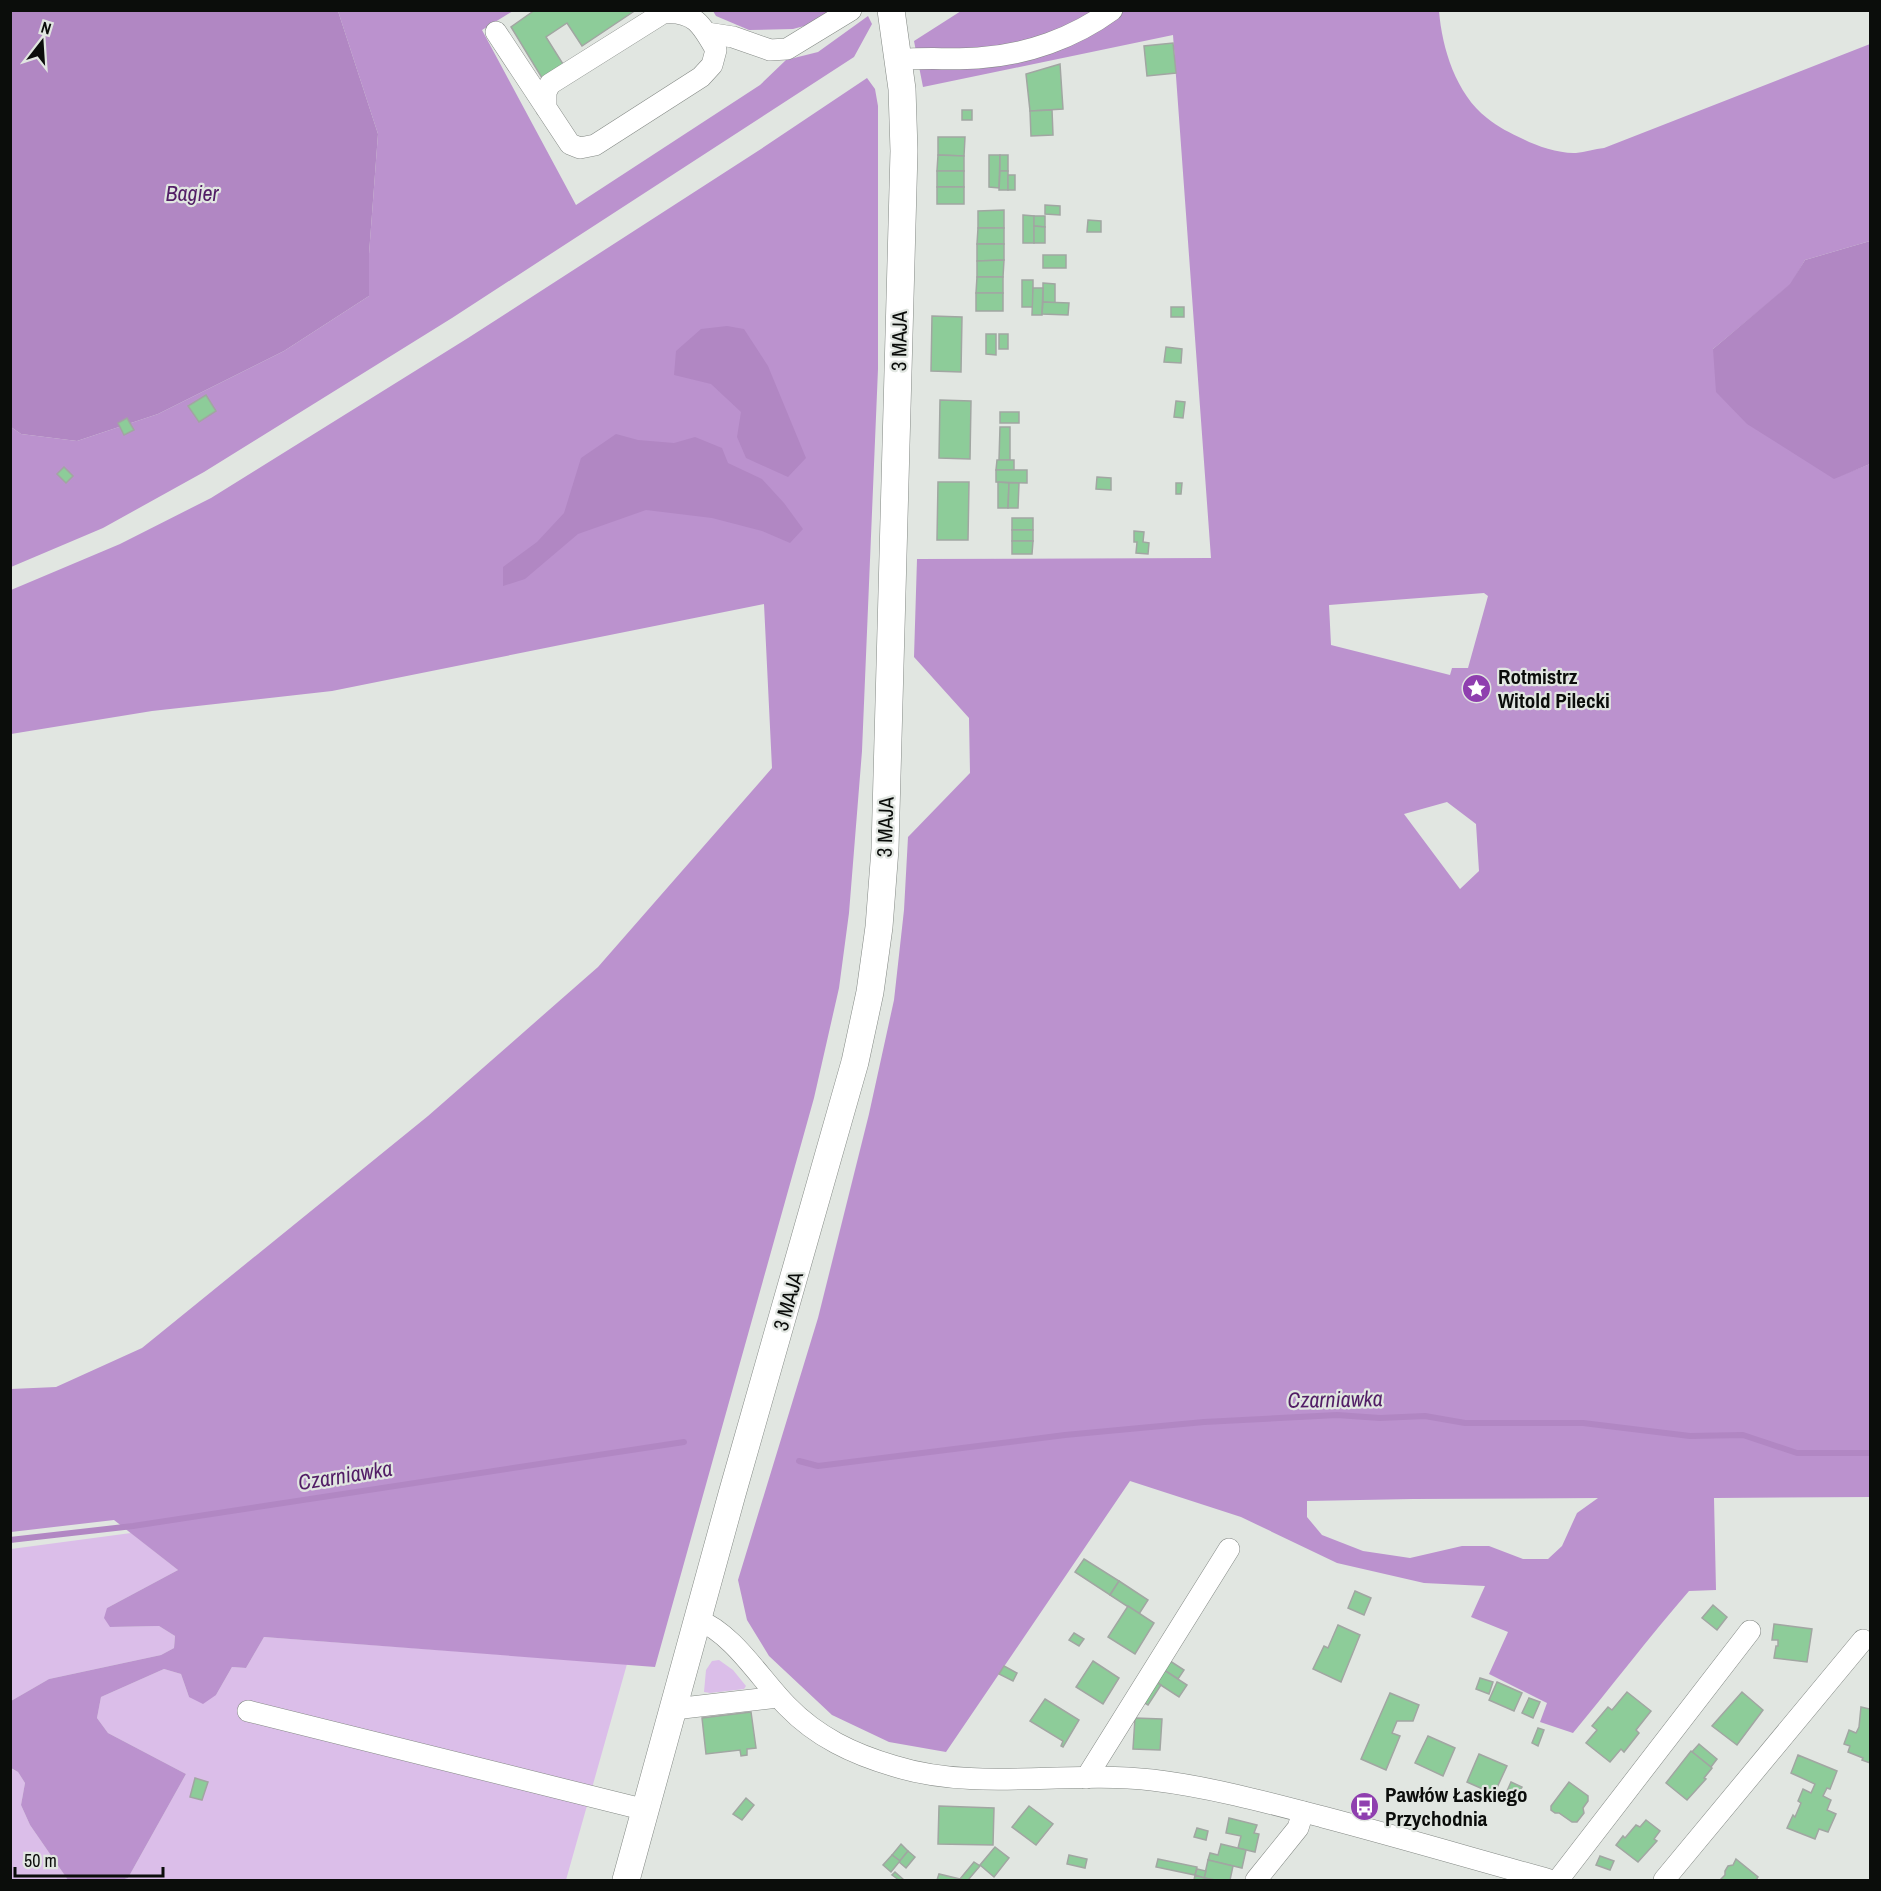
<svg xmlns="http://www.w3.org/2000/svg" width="1881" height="1891" font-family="'Archivo Narrow',sans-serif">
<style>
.green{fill:#dbbee9}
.forest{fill:#bb92ce;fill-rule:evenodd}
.water{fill:#b187c3}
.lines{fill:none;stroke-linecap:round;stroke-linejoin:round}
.stream{stroke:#b187c3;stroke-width:6}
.building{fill:#8dcc99;stroke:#a1a6a2;stroke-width:1.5}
.minor-casing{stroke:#848985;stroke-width:22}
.major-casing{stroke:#848985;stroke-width:28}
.minor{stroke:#fff;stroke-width:21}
.major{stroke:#fff;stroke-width:27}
.labels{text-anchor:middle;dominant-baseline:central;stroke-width:4.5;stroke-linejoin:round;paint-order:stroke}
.street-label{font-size:21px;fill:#0b0d0b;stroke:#e1e6e1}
.poi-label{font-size:21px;font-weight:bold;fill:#0b0d0b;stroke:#e1e6e1;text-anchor:start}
.water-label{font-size:22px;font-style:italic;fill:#521d66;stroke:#e1e6e1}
</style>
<rect width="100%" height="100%" fill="#e1e6e1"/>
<g class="green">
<polygon points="131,1533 178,1570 107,1608 110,1627 159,1626 175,1636 174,1648 161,1655 49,1679 11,1701 11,1549"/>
<polygon points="264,1637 627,1664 566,1880 121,1880 128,1878 186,1774 108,1733 97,1718 101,1697 164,1669 181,1674 189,1697 216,1695 232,1667 246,1668"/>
<polygon points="719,1660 733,1670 746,1686 744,1689 710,1693 704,1692 706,1670 712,1661"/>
<polygon points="10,1768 18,1772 25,1783 21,1805 30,1825 68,1880 11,1880"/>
</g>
<g class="forest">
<polygon points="338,11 513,11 482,30 576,205 760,85 786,60 818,52 868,16 872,24 854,57 452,318 204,472 103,528 11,567 11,427 21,434 77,441 158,414 284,351 369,296 369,254 378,134"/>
<polygon points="713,11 836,11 819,22 793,29 749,30 716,16"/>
<path d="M961,11H1439C1442,48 1456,94 1487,118C1498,127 1510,133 1523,139C1536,146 1561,154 1576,153C1585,152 1595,149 1604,148L1870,44V241L1805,260L1791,284L1713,349L1834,478L1870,464V1497L1714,1498L1716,1590L1689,1591C1649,1637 1612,1686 1573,1733L1540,1722L1547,1703L1489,1674L1508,1632L1471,1617L1485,1586L1424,1583L1337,1563L1241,1517L1130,1481L946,1752L889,1742L832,1715L769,1656L747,1620L738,1580L818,1318L869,1114L894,1000L904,910L908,837L970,773L969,718L914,657L917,559L1211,558L1173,35L923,87L914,41ZM1484,593L1488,596L1468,668H1452L1450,675L1331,645L1329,605ZM1447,802L1476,824L1479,871L1460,889L1404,814ZM1598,1498L1577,1513L1562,1546L1548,1559H1523L1489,1546H1462L1410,1558L1363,1551L1322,1535L1307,1517V1501L1413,1499Z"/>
<polygon points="867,78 875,89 878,106 878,369 862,751 849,913 839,988 814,1098 655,1667 264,1637 246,1668 232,1667 216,1695 203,1704 189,1697 181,1674 164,1669 101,1697 97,1718 108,1733 186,1774 128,1878 121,1880 68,1880 30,1825 21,1805 25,1783 18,1772 11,1768 11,1701 49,1679 161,1655 174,1648 175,1636 159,1626 110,1627 104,1618 107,1608 178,1570 114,1520 11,1532 11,1389 56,1387 142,1348 428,1116 598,967 772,768 764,604 332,691 152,711 11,734 11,590 120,544 211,498 468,338 761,149"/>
</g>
<g class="water">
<polygon points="13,10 338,11 378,134 369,254 369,296 284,351 158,414 77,441 21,434 11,427 11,12"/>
<polygon points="1870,241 1870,464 1834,479 1747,424 1716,392 1713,349 1790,284 1805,260"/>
<polygon points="727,326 744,329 768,366 806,458 788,477 746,458 737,437 741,412 711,384 674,375 676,351 701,329"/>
<polygon points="616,434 638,440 674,443 695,437 722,448 728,463 762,479 784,503 803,529 790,543 762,531 712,518 646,510 578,534 525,579 503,586 503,567 537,542 564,513 581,458"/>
</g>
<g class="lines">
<g class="stream">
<polyline points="799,1461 818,1466 1065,1435 1204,1422 1337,1415 1380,1418 1425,1416 1465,1423 1583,1423 1690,1436 1743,1435 1797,1453 1870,1453"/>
<polyline points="10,1540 133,1526 684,1442"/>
</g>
</g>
<g class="building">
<polygon points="535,10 631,10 633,12 582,46 567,23 546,37 563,64 542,78 511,27"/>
<polygon points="1173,43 1176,73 1147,76 1144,46"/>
<polygon points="1060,64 1063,109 1030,111 1026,74"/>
<rect x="962" y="110" width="10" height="10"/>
<polygon points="1052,110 1053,135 1031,136 1030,111"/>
<polygon points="938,137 965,137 964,156 938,155"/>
<polygon points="938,155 964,156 964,171 937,171"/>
<polygon points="989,155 1000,155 999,188 989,187"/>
<rect x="1000" y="155" width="8" height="16"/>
<rect x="937" y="171" width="27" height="16"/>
<polygon points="1000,171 1008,171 1008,190 999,190"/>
<rect x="1008" y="175" width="7" height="15"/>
<rect x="937" y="187" width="27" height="17"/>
<polygon points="1045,205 1060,206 1060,215 1045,214"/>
<polygon points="1004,210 1004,228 978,228 978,211"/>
<polygon points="1023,215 1034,216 1034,243 1023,243"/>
<polygon points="1034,216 1045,216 1045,227 1034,226"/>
<polygon points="1088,220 1101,221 1101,232 1087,232"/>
<polygon points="1034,226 1045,227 1045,243 1034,243"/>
<polygon points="978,228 1004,228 1004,244 977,244"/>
<polygon points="977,244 1004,244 1004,260 977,261"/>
<rect x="1043" y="255" width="23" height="13"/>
<polygon points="1004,260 1003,277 977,277 977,261"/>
<polygon points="977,277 1003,277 1003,293 976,293"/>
<rect x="1022" y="280" width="11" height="27"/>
<polygon points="1043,283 1055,284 1055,303 1043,302"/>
<polygon points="1033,288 1043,288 1042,315 1032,315"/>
<rect x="976" y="293" width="27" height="18"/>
<polygon points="1043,302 1069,303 1068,315 1042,314"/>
<rect x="1171" y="307" width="13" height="10"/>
<polygon points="932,316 962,317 961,372 931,371"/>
<polygon points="986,334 996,334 996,355 986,354"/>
<rect x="999" y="334" width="9" height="15"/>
<polygon points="1166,347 1182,349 1181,363 1164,362"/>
<polygon points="206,395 216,411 199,422 188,406"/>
<polygon points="940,400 971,401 970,459 939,458"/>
<polygon points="1176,401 1185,402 1183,418 1174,417"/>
<rect x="1000" y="412" width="19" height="11"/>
<polygon points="127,418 134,430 124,435 118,423"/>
<polygon points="1000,427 1010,427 1010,460 999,460"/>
<polygon points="997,460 1014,460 1014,470 996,470"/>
<polygon points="64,467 73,476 66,483 57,474"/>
<polygon points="996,470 1027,470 1027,483 996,482"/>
<polygon points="1097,477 1111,478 1111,490 1096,489"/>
<polygon points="938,482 969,482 968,540 937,540"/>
<polygon points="998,482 1009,483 1008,508 998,508"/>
<polygon points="1009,483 1019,483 1018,508 1008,508"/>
<polygon points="1176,483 1182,483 1181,494 1176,494"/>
<rect x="1012" y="518" width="21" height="12"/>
<rect x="1012" y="530" width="21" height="11"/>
<polygon points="1134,531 1144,532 1143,542 1149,543 1148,554 1136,553 1137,542 1134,542"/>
<polygon points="1012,541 1033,541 1032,554 1012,554"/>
<polygon points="1084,1559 1119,1581 1110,1595 1075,1572"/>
<polygon points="1119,1581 1148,1600 1139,1614 1110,1595"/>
<polygon points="1355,1591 1371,1598 1364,1615 1348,1608"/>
<polygon points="1713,1605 1727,1617 1717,1630 1702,1618"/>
<polygon points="1128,1606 1154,1623 1135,1654 1108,1637"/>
<polygon points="1774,1624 1812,1629 1807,1662 1774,1658 1776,1646 1778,1646 1778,1640 1772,1640"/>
<polygon points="1338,1625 1360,1635 1341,1682 1313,1669 1324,1646 1328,1648"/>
<polygon points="1074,1633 1084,1639 1079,1646 1069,1640"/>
<polygon points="1093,1661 1119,1678 1103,1704 1076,1687"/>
<polygon points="1170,1661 1184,1670 1178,1679 1164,1670"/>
<polygon points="1004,1666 1017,1673 1013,1681 999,1674"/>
<polygon points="1164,1670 1187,1685 1179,1697 1156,1682"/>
<polygon points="1480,1678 1493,1682 1489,1694 1476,1689"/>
<polygon points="1156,1682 1161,1685 1148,1705 1143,1702"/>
<polygon points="1497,1682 1522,1693 1514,1711 1489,1700"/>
<polygon points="1627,1692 1651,1711 1636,1730 1639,1733 1624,1752 1621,1749 1610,1762 1586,1743 1597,1730 1592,1726 1608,1707 1612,1710"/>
<polygon points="1742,1692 1763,1710 1737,1745 1712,1726"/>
<polygon points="1390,1693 1419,1705 1413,1721 1397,1721 1392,1733 1400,1736 1386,1770 1361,1759"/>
<polygon points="1529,1698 1540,1702 1533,1718 1522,1713"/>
<polygon points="1045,1699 1079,1720 1063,1747 1061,1746 1063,1741 1030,1721"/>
<polygon points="1861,1707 1870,1709 1870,1763 1862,1760 1863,1758 1848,1752 1850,1746 1844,1744 1849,1730 1856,1733 1859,1727"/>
<polygon points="751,1712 756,1748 747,1749 747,1755 741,1756 740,1750 706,1754 702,1718"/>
<polygon points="1135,1718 1162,1719 1160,1750 1133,1749"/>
<polygon points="1538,1728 1544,1730 1538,1746 1532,1743"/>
<polygon points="1428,1736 1455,1748 1443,1776 1415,1763"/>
<polygon points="1699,1744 1717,1759 1711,1767 1692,1752"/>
<polygon points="1691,1751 1712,1768 1704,1778 1706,1779 1687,1800 1666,1783"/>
<polygon points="1479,1754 1507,1766 1494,1794 1467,1782"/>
<polygon points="1798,1755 1837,1771 1830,1789 1827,1788 1823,1796 1831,1800 1827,1810 1836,1814 1828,1832 1819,1829 1815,1839 1787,1828 1793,1815 1795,1817 1801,1803 1798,1801 1803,1789 1811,1793 1815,1784 1791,1773"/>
<polygon points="195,1778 208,1782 202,1800 190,1797"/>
<polygon points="1511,1782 1522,1787 1514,1803 1504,1798"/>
<polygon points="1569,1782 1588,1796 1588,1801 1583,1808 1584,1813 1577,1822 1572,1822 1559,1813 1555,1813 1551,1810 1551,1806"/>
<polygon points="746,1798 754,1805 742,1820 733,1814"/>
<polygon points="939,1806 994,1808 993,1845 938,1844"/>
<polygon points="1029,1806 1053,1824 1036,1845 1012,1827"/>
<polygon points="1229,1818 1257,1825 1254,1833 1259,1834 1255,1852 1238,1848 1241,1836 1226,1833"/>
<polygon points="1646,1820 1660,1831 1654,1839 1657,1841 1638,1862 1616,1845 1623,1836 1625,1838 1636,1825 1640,1827"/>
<polygon points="1197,1828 1208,1831 1206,1840 1194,1837"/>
<polygon points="901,1844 908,1851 900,1861 892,1855"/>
<polygon points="1221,1844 1246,1850 1242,1868 1208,1860 1210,1853 1218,1855"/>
<polygon points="995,1847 1009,1858 994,1877 980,1865"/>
<polygon points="908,1851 915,1857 906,1868 899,1862"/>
<polygon points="892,1855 900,1861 891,1872 883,1865"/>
<polygon points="1069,1855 1087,1859 1085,1868 1067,1864"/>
<polygon points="1600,1856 1614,1861 1610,1870 1596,1865"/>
<polygon points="1158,1859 1197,1867 1195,1875 1156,1867"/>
<polygon points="1736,1859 1758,1877 1756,1880 1720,1880 1725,1875 1725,1871 1728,1866 1733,1865"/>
<polygon points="1208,1860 1233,1866 1230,1880 1215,1880 1204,1878"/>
<polygon points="974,1862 980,1866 968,1880 937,1880 939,1874 960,1879"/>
<polygon points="1197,1869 1206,1871 1204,1878 1195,1875"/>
<polygon points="895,1872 904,1880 899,1880 892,1875"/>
<polygon points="1195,1875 1204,1878 1215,1880 1194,1880"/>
</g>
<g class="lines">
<defs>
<g id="minor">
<path d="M496,32L570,144L580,148L595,145L701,77L712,65L716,50C702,25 694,10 663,13L550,84L546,92V108"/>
<polyline points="707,33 733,37 770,50 787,49 851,10"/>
<path d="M899,60C925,57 951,60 978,58C1026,55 1074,38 1112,10"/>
<path d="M698,1620C733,1633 761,1680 787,1706C817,1737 853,1754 894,1766C977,1792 1067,1770 1152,1780C1210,1787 1266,1802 1323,1817C1399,1837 1474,1859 1550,1880"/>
<polyline points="674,1709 778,1697"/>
<polyline points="248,1711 646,1810"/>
<polyline points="1086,1778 1229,1549"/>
<polyline points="1256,1880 1298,1828 1303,1812"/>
<polyline points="1558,1880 1750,1631"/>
<polyline points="1664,1880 1863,1640"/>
</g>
<polyline id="major" points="626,1880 732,1494 855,1062 870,992 879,927 885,849 904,151 902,89 891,10"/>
</defs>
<use href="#minor" class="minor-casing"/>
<use href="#major" class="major-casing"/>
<use href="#minor" class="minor"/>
<use href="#major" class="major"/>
</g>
<defs>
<symbol id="sight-disc" viewBox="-11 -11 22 22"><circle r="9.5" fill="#8f3faf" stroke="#e1e6e1"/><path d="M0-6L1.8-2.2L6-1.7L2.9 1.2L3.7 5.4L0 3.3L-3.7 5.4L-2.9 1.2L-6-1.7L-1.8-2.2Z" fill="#fff"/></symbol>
<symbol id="bus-disc" viewBox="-11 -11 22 22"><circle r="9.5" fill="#8f3faf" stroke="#e1e6e1"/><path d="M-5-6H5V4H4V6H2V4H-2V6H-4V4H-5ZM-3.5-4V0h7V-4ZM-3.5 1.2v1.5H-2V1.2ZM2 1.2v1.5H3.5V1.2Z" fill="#fff"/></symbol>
</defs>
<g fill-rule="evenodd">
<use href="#sight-disc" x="1460" y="672" width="33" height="33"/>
<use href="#bus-disc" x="1348" y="1790" width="33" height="33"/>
</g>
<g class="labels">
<g class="street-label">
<text transform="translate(899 341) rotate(-89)">3 MAJA</text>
<text transform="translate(885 827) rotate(-88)">3 MAJA</text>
<text transform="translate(788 1301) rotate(-74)">3 MAJA</text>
</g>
<g class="poi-label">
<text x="1498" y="676">Rotmistrz<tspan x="1498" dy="24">Witold Pilecki</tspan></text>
<text x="1385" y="1794">Pawłów Łaskiego<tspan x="1385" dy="24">Przychodnia</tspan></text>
</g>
<g class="water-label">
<text x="192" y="193">Bagier</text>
<text transform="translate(1335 1399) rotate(-1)">Czarniawka</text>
<text transform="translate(345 1475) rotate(-9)">Czarniawka</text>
</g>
</g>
<rect width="1881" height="1891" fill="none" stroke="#0b0d0b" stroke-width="24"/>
<g transform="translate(42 42) rotate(17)" stroke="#e1e6e1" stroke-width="4.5" paint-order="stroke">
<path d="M0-4.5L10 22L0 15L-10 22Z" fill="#0b0d0b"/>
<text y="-9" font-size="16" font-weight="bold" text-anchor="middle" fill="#0b0d0b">N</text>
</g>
<path d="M15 1867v9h148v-9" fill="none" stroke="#0b0d0b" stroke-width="3"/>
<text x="24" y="1867" font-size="18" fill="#0b0d0b" stroke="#e1e6e1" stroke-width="4.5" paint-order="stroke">50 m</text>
</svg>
